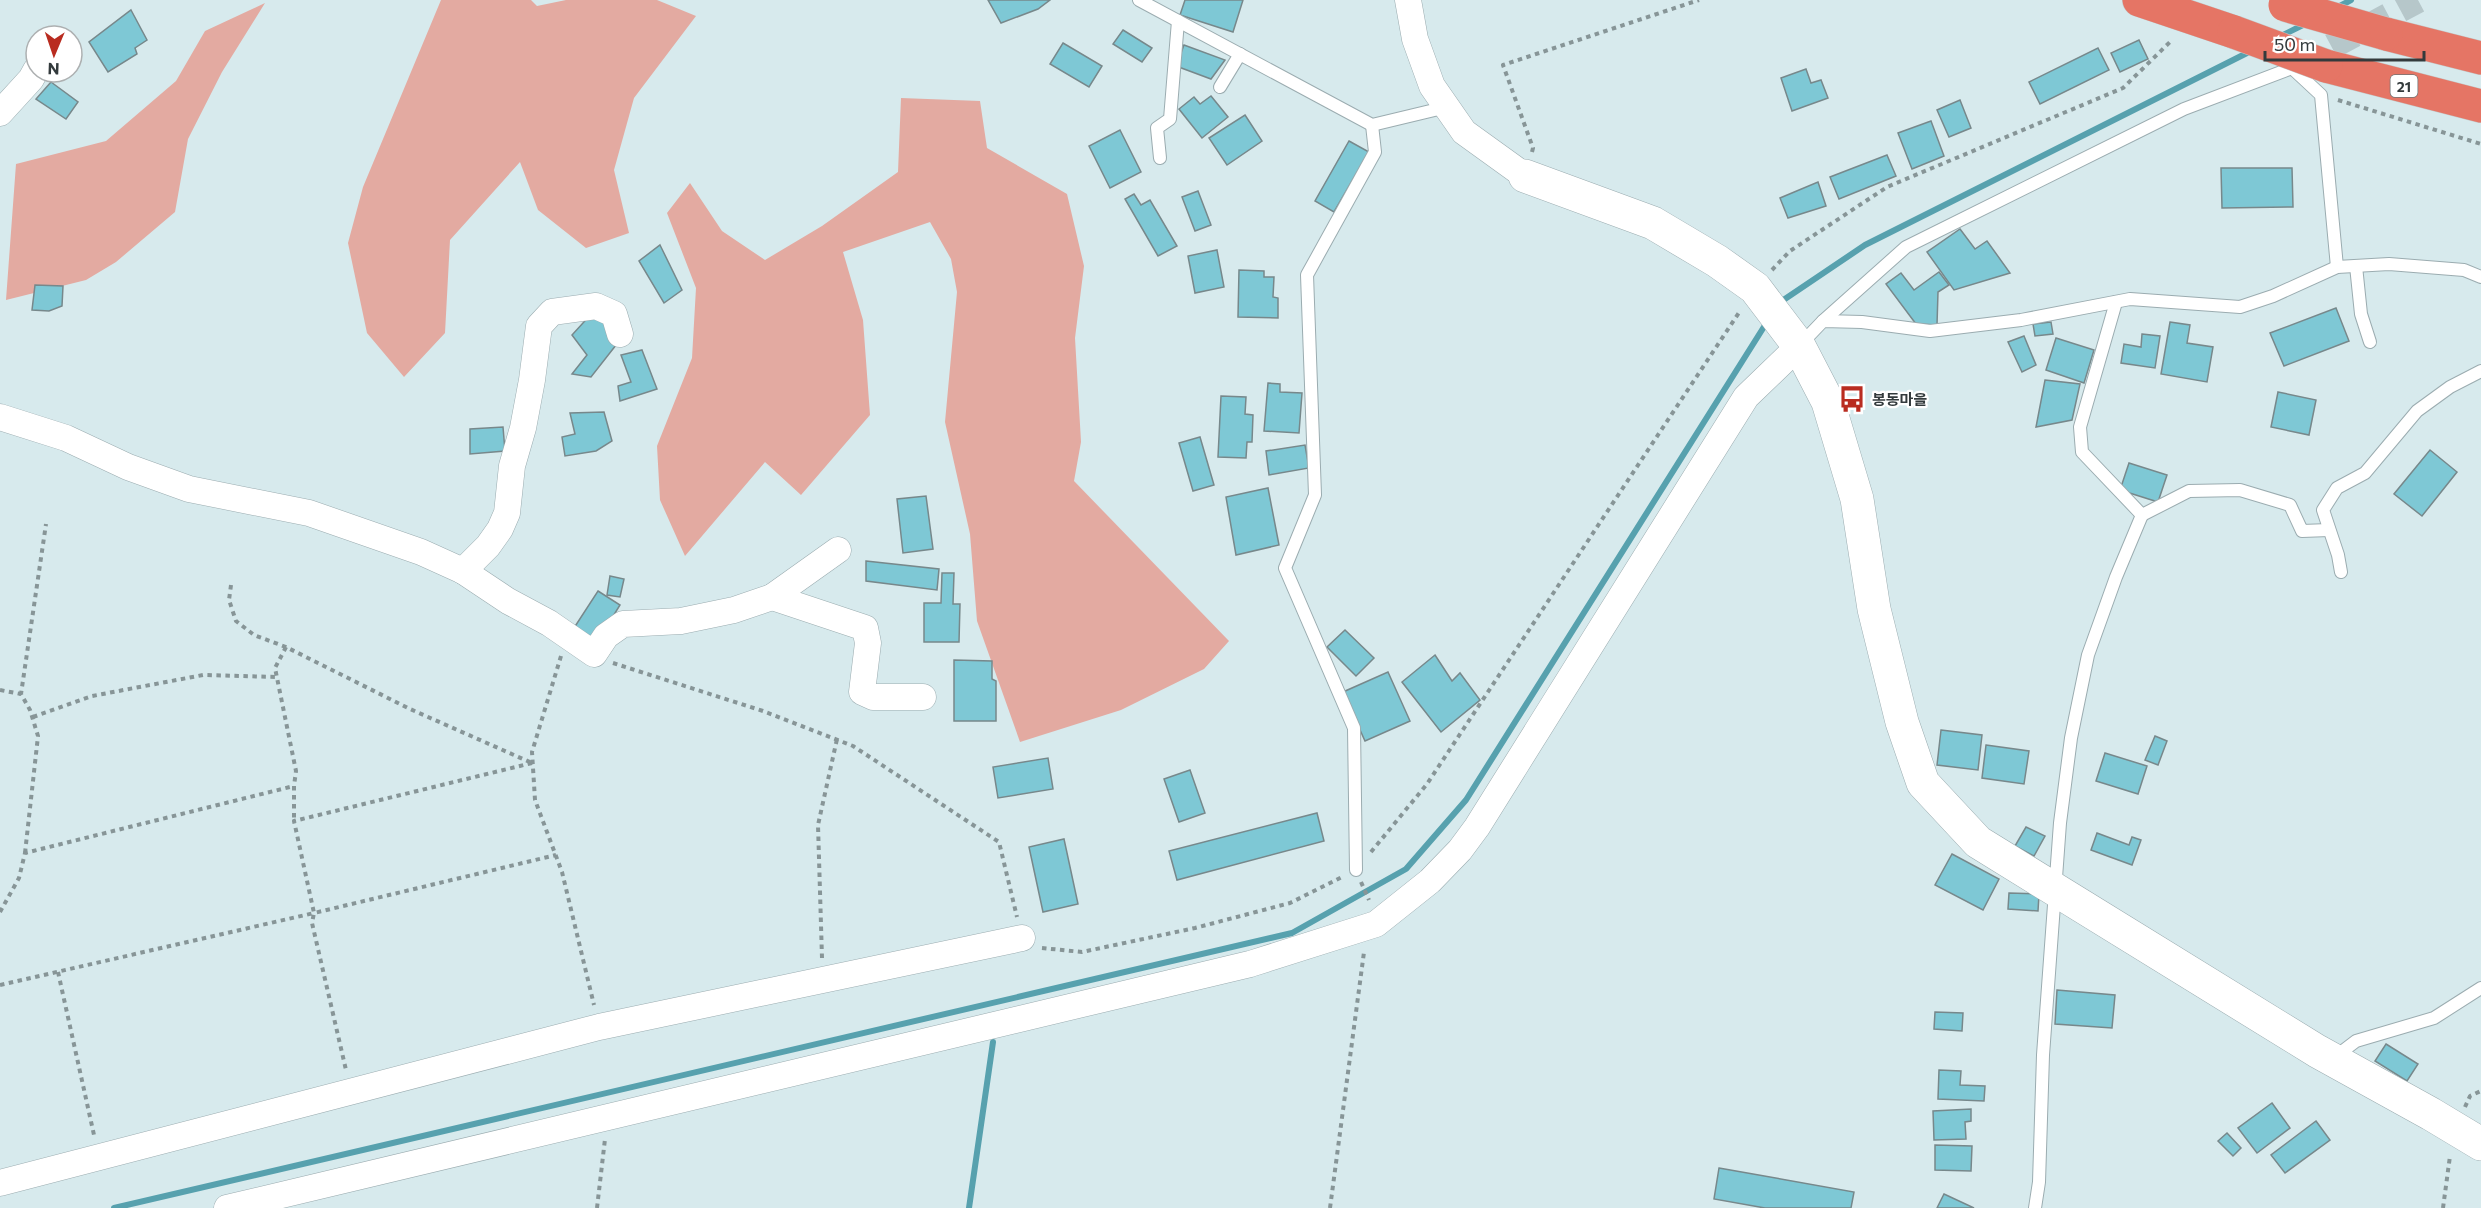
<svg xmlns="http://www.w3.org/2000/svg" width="2481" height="1208" font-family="Commissioner,'Noto Sans KR',sans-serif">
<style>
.green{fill:#e3aaa1}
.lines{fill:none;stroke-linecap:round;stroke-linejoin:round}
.stream{stroke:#57a1ae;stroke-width:6}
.building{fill:#7ec8d5;stroke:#77888b;stroke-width:1.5}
.street-tunnel{stroke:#b6c7ca;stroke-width:26;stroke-dasharray:26 13;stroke-linecap:butt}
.lane-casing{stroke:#9bacb0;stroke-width:14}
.street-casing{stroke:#9bacb0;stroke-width:27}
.secondary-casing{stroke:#9bacb0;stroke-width:34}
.highway-casing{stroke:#c6c8c8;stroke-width:34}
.path{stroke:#879597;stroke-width:4;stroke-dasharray:4.5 4.5;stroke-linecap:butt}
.lane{stroke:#fff;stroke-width:12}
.street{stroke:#fff;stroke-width:26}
.secondary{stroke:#fff;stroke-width:33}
.highway{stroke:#e57565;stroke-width:33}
.highway-bridge-casing{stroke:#c6c8c8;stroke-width:34;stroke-linecap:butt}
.highway-bridge{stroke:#e57565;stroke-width:33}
.labels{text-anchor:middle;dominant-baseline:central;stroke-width:4.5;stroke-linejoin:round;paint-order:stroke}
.shield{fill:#fff;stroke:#707576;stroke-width:1.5}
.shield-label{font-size:14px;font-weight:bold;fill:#333a3c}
.poi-label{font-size:15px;font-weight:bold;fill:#333a3c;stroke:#fff;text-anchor:start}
</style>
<rect width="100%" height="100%" fill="#d7eaed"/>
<g class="green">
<polygon points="441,0 531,0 537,6 566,0 657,0 696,16 634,98 614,170 629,233 586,248 538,210 520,162 450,240 445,333 404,377 367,333 348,243 363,187"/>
<polygon points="265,3 222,72 188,139 175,212 116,262 86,280 6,300 16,164 106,141 176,81 205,31"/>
<polygon points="901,98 980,101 987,148 1067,194 1084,266 1075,338 1081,442 1074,481 1229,641 1204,669 1121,710 1020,742 977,621 970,534 945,422 957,292 951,259 930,222 843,252 863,320 870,415 801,495 765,462 685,556 660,500 657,446 692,358 696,288 667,213 690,183 722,231 765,260 822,226 898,172"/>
</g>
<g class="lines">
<g class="stream">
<polyline points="2338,7 2351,0"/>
<polyline points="2279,37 2305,24"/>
<polyline points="1779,303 1865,245 2251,51"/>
<polyline points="114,1208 1292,933 1406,869 1466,800 1767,322"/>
<polyline points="969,1208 993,1042"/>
</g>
</g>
<g class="building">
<polygon points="988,0 1050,0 1038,9 1001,23"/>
<polygon points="1185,0 1243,0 1233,32 1180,15"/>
<polygon points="131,10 147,40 135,48 137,54 108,72 89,42"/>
<polygon points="1123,30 1152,48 1142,62 1113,44"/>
<polygon points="2139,40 2148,59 2120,72 2111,53"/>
<polygon points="1063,43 1102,66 1089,87 1050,64"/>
<polygon points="1184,45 1225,60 1211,79 1176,66"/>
<polygon points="2098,48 2109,70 2040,104 2029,82"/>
<polygon points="1806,69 1811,83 1821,80 1828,98 1792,111 1781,78"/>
<polygon points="51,82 78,102 66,119 36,99"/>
<polygon points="1211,96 1228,117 1202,138 1179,109 1194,97 1200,104"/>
<polygon points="1960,100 1971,128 1949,137 1937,110"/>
<polygon points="1245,115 1262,141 1227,165 1209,138"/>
<polygon points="1931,121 1944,156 1912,169 1898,133"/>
<polygon points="1120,130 1141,172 1110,188 1089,146"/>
<polygon points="1349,141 1369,152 1334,212 1315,201"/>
<polygon points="1887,155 1896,176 1839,199 1830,177"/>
<polygon points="2221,168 2292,168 2293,207 2222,208"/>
<polygon points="1818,182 1826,206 1788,218 1780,198"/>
<polygon points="1198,191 1211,225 1195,231 1182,197"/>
<polygon points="1134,194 1141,205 1150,200 1177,246 1158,256 1125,199"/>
<polygon points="1960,229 1975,249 1987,241 2010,273 1954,290 1927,252"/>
<polygon points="660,245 682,290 664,303 639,261"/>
<polygon points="1217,250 1224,287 1195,293 1188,256"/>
<polygon points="1239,270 1264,271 1264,277 1274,277 1273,297 1278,298 1278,318 1238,317"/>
<polygon points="1939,272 1949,285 1938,292 1937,325 1916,324 1886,284 1901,273 1914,290"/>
<polygon points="35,285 63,286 62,306 49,311 32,310"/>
<polygon points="2336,308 2349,341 2284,366 2270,333"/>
<polygon points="593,312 620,340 591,377 572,374 587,355 572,335"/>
<polygon points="2051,322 2053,334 2035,336 2033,324"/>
<polygon points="2170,322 2190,325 2187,343 2213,347 2207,382 2161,374"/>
<polygon points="2142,334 2160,336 2155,368 2121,363 2124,344 2141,347"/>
<polygon points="2024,336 2036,365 2022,372 2008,342"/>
<polygon points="2056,338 2094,350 2084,383 2046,370"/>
<polygon points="642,350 657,389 620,401 618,386 631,382 621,355"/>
<polygon points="2045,380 2080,384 2072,420 2036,427"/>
<polygon points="1268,383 1280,384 1280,392 1302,393 1299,433 1264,431"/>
<polygon points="2278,392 2316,400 2309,435 2271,427"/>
<polygon points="1221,396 1246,397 1245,414 1253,415 1252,442 1247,442 1246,458 1218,457"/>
<polygon points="604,412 612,441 596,451 565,456 562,437 575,434 570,413"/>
<polygon points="503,427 505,451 470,454 470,429"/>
<polygon points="1200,437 1214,485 1193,491 1179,443"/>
<polygon points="1305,445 1309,468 1269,475 1266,451"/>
<polygon points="2430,450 2457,472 2422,516 2394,494"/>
<polygon points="2129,463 2167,475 2158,502 2120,490"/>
<polygon points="1268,488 1279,545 1236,555 1226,497"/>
<polygon points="926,496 933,549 903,553 897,499"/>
<polygon points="866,561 939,569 937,590 866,581"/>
<polygon points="942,573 954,573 953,604 960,604 959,642 924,642 924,603 941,603"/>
<polygon points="610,576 624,579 620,597 607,595"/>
<polygon points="598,591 620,605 596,644 572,631"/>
<polygon points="1345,630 1374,658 1356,676 1327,647"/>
<polygon points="1435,655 1452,681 1460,673 1480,700 1441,732 1402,682"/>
<polygon points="954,660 992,661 992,679 996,681 996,721 954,721"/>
<polygon points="1388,672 1410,721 1365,741 1343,692"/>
<polygon points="1941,730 1982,735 1978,770 1937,765"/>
<polygon points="2155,736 2167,741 2158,765 2145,760"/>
<polygon points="1986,745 2029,751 2024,784 1982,778"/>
<polygon points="2105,753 2147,766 2138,794 2096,781"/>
<polygon points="1048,758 1053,789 998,798 993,767"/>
<polygon points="1190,770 1205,813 1179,822 1164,779"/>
<polygon points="1317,813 1324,841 1177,880 1169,851"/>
<polygon points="2026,827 2045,836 2034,856 2015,846"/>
<polygon points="2097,833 2129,845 2132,837 2141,840 2132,865 2091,850"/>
<polygon points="1064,839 1078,904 1043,912 1029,847"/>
<polygon points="1952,854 1999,879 1983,910 1935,885"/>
<polygon points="2009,893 2039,894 2038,911 2008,909"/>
<polygon points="2057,990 2115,995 2112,1028 2055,1024"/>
<polygon points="1935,1012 1963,1013 1962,1031 1934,1029"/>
<polygon points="2386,1044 2418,1064 2407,1081 2375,1061"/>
<polygon points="1939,1070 1961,1071 1960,1085 1985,1086 1984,1101 1938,1099"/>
<polygon points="2272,1103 2290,1128 2257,1153 2238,1128"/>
<polygon points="1971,1109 1971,1121 1965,1122 1966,1139 1934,1140 1933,1111"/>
<polygon points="2316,1121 2330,1140 2285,1173 2271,1155"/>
<polygon points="2227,1133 2241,1148 2233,1156 2218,1141"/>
<polygon points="1935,1145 1972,1146 1971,1171 1935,1170"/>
<polygon points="1719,1168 1854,1192 1851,1208 1765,1208 1714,1199"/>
<polygon points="1944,1194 1974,1208 1937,1208"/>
</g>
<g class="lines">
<polyline class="street-tunnel" points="2297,65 2418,0"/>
<defs>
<g id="lane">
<polyline points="1139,0 1372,125 1447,107"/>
<polyline points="1220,87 1240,54"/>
<polyline points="1160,158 1157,128 1170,119 1178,21"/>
<polyline points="2356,266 2361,314 2370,342"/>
<polyline points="2116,302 2080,427 2082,452 2142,515 2189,491 2240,490 2290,505 2302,531 2329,530"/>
<polyline points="1823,321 1906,247 2184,109 2292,68 2321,95 2337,267"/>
<polyline points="1800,345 1823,321 1862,322 1930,331 2021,320 2130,299 2240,307 2273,296 2337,267 2389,264 2464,270 2481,277"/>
<polyline points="2341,572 2338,555 2323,510 2337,488 2365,473 2417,411 2450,387 2481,371"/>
<polyline points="1356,870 1354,728 1285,568 1315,495 1307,275 1375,152 1372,125"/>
<polyline points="2335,1057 2356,1041 2434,1018 2481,988"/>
<polyline points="2035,1208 2039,1182 2043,1055 2060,823 2071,738 2088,655 2116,577 2142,515"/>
</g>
<g id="street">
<polyline points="1408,0 1415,39 1432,86 1464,132 1525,176"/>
<polyline points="0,113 31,79 36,70"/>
<polyline points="0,417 66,438 128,467 189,489 309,513 421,552 463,571 508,601 549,623 594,654 606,636 623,624 681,621 734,610 772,597 838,550"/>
<polyline points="463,571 488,546 500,529 507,513 512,466 523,428 532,380 539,326 552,312 596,306 614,314 620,334"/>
<polyline points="772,597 865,628 868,643 862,692 873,697 923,697"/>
<polyline points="0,1183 599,1027 1022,938"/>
<polyline points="227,1208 1250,964 1376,924 1430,881 1460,850 1477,827 1746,397 1799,346"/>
</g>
<polyline id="secondary" points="1525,176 1653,223 1717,261 1755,288 1799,346 1828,402 1857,499 1874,609 1902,722 1923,783 1978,842 2317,1051 2431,1114 2481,1144"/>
<g id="highway">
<polyline points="2139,0 2234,32"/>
<polyline points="2386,34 2481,58"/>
<polyline points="2326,66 2481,106"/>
</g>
</defs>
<use href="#lane" class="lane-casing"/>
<use href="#street" class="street-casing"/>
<use href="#secondary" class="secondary-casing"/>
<use href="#highway" class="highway-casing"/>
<g class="path">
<polyline points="2338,100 2481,144"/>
<polyline points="1532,152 1533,148 1503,65 1699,0"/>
<polyline points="1772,270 1790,251 1887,187 2123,88 2172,40"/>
<polyline points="231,585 229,600 236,621 254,635 286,647 410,709 532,763"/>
<polyline points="286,647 275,668 296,771 294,786 294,821"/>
<polyline points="561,656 532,752 535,800 562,872 594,1005"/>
<polyline points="613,663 763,711 853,746 999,842 1017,917"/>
<polyline points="0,690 21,694"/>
<polyline points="33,717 92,696 203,675 277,677"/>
<polyline points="532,763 294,821 314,913 556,855"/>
<polyline points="1371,852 1427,784 1740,311"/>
<polyline points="25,853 38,736 30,710 21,694 46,524"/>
<polyline points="1361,882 1369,900"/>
<polyline points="0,912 19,878 25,853 294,786"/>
<polyline points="1042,948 1082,952 1195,928 1290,903 1344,876"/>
<polyline points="822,958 818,825 837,739"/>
<polyline points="58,972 94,1135"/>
<polyline points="0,985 314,913 312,923 346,1070"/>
<polyline points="2465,1107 2470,1096 2481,1091"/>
<polyline points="597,1208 605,1139"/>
<polyline points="1330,1208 1364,952"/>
<polyline points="2443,1208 2450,1156"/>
</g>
<use href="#lane" class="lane"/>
<use href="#street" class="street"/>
<use href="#secondary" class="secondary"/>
<use href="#highway" class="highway"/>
<defs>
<g id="highway-bridge">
<polyline points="2285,5 2386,34"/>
<polyline points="2234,32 2326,66"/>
</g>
</defs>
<use href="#highway-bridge" class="highway-bridge-casing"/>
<use href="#highway-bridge" class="highway-bridge"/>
</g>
<defs>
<symbol id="bus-bare" viewBox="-9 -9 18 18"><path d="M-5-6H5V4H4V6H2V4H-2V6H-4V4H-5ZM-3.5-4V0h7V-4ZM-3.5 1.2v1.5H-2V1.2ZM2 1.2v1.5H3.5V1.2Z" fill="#b92c20" stroke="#fff" stroke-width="2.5" paint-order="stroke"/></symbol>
</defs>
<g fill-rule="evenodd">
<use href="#bus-bare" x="1833" y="380" width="38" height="38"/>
</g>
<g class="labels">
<rect class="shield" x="2390.5" y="75" width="27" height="22" rx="4.5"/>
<g class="shield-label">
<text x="2404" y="86">21</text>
</g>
<g class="poi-label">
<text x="1872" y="399">봉동마을</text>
</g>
</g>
<g transform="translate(54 54) rotate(182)"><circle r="28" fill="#ffffff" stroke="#adb0b1" stroke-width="1.5"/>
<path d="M0-4.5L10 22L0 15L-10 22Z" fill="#b92c20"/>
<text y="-9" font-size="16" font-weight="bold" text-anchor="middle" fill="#333a3c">N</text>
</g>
<path d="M2265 51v9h159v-9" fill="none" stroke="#333a3c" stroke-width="3"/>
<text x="2274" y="51" font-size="18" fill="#333a3c" stroke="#ffffff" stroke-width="4.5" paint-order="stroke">50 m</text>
</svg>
